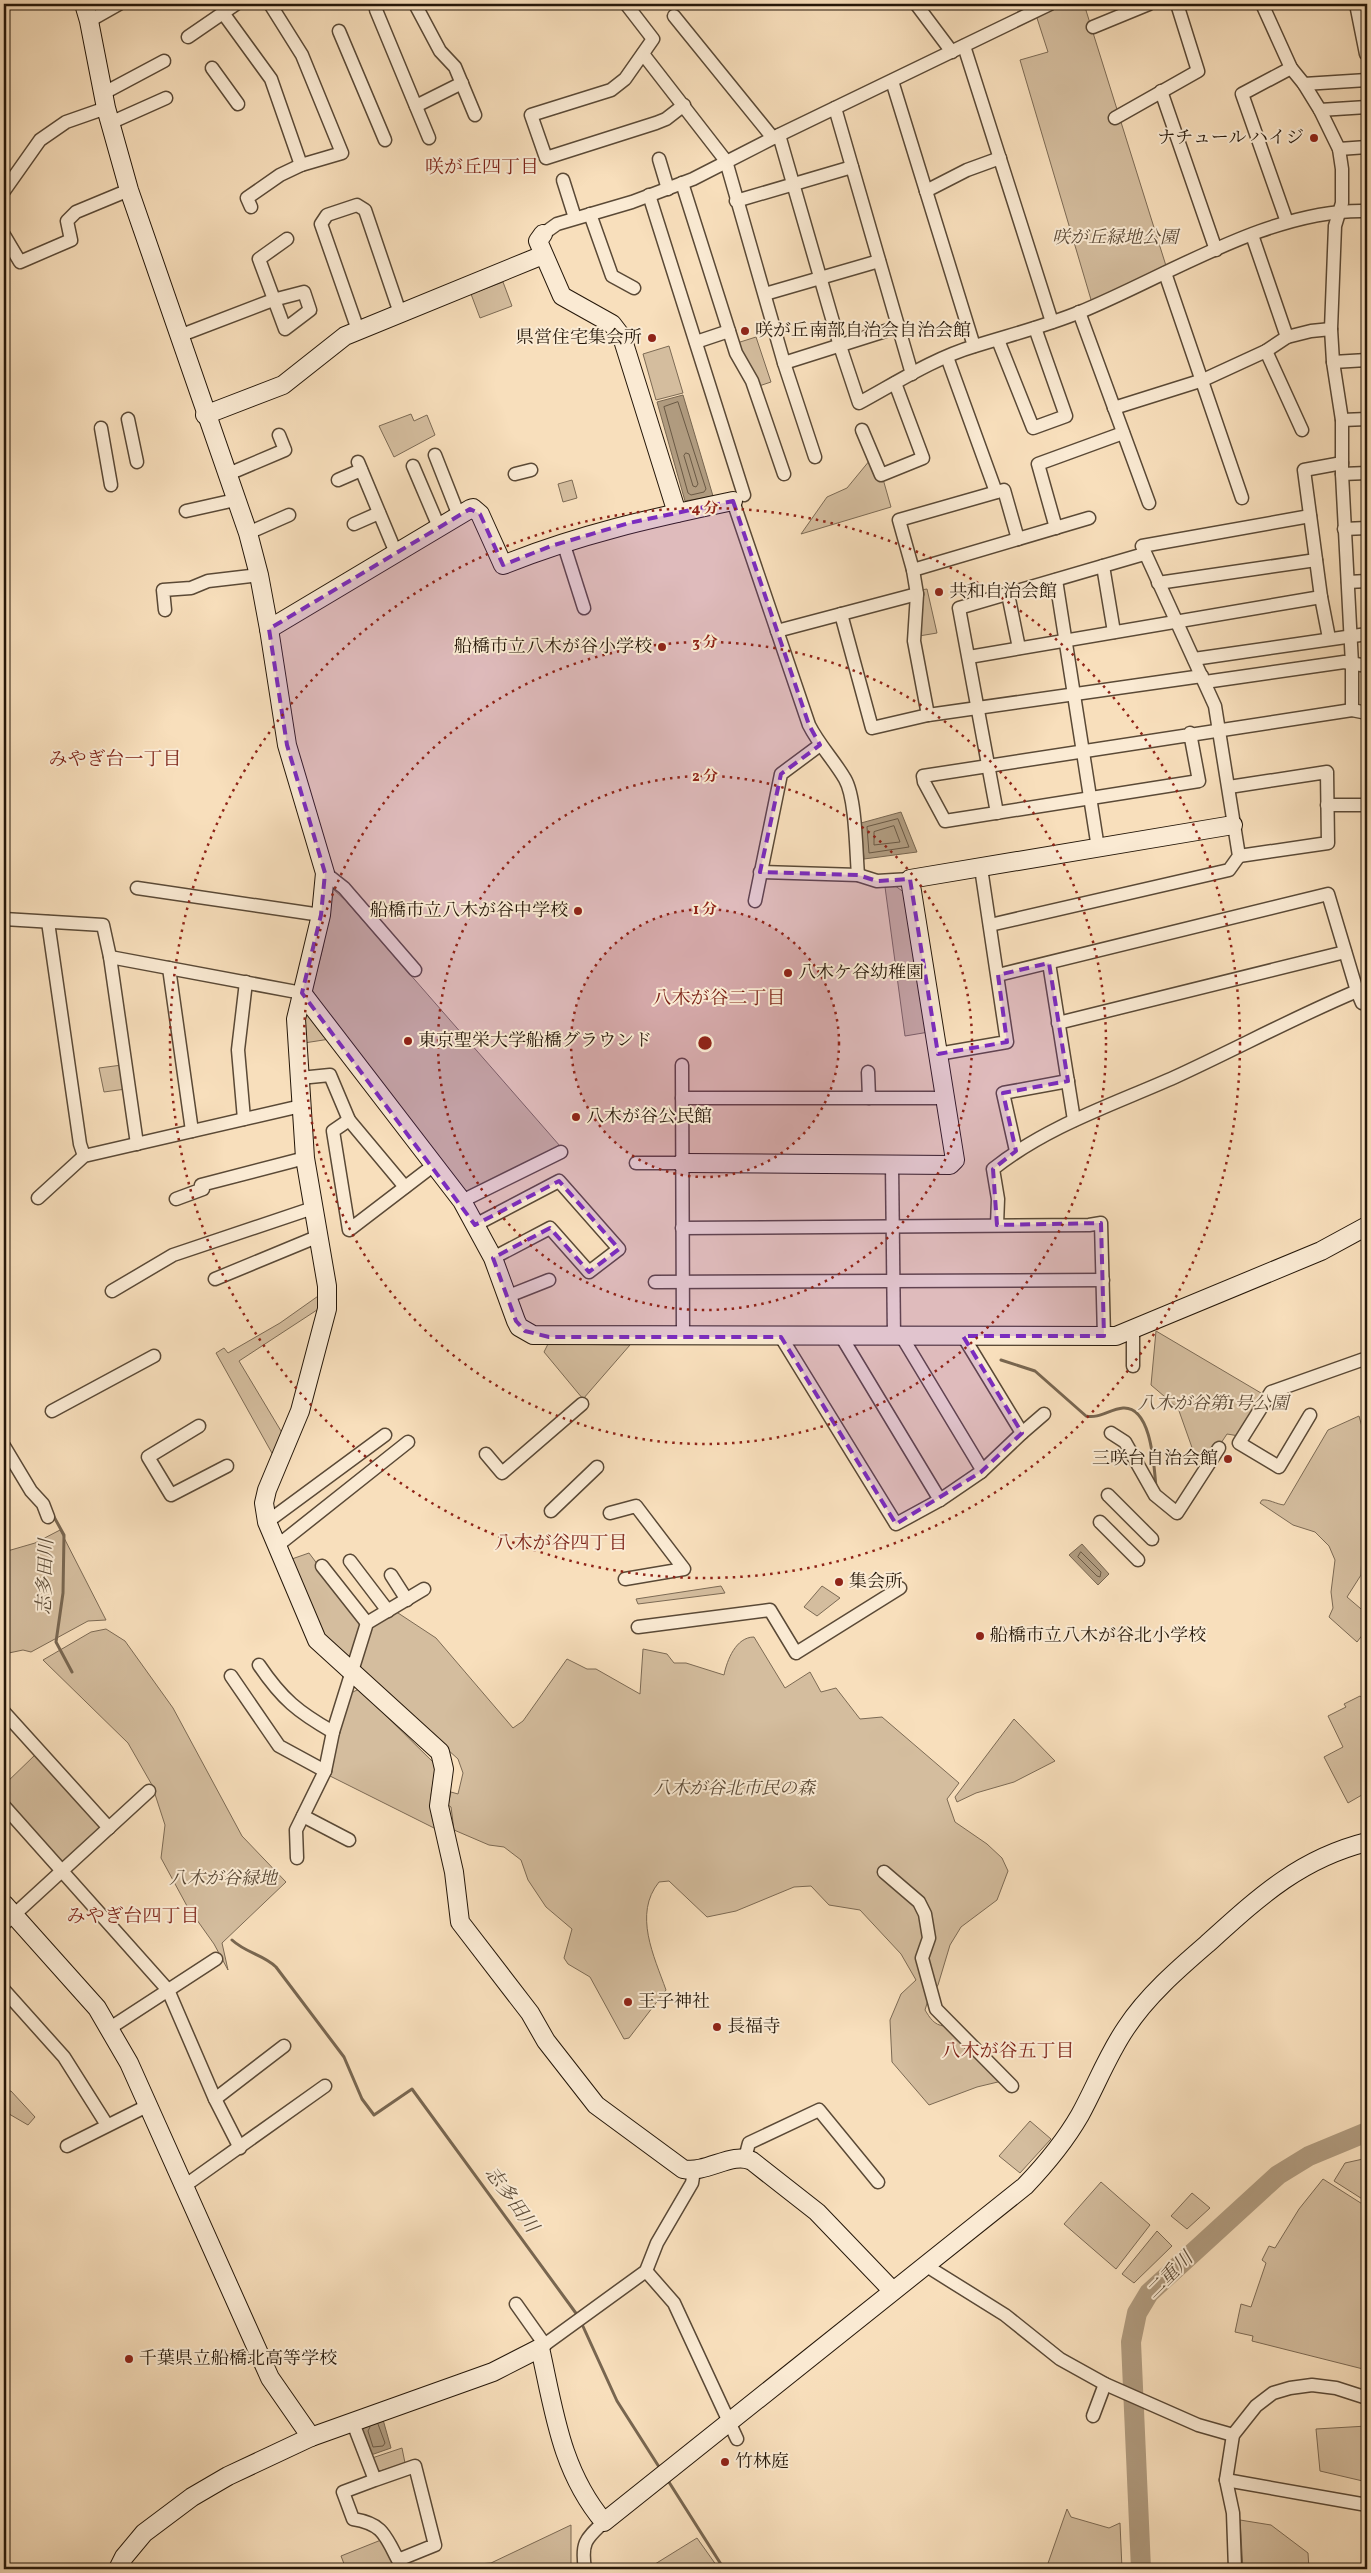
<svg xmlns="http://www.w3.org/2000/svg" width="1371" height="2573" font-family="Vollkorn,'Noto Serif JP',serif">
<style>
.green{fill:#d4bd9e;stroke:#7c6a54}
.water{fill:#b09b7f;stroke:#786650}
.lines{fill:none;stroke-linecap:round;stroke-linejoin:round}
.shore{stroke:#6a5944;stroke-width:1}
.stream{stroke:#786650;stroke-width:3}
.river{stroke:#b09b7f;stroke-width:20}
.street-casing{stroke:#5a4936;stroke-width:15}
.secondary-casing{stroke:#251709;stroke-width:20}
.street{stroke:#faead3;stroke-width:12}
.secondary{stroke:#faead3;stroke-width:18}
.marked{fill:#7b2cbf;fill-opacity:0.2;stroke:#7b2cbf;stroke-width:4;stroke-dasharray:10 6;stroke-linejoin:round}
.ring{fill:none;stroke:#8f2418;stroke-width:2.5;stroke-dasharray:2.5 5}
.poi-dot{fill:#8f2418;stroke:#faead3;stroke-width:2}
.labels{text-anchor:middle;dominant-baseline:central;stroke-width:4;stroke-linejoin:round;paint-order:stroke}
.poi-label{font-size:18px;fill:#251709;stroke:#faead3;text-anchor:start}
.park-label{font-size:18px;font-style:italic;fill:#5a4936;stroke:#faead3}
.neighbourhood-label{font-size:19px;fill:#7a1f14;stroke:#faead3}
.water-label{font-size:19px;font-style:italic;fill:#5d4c38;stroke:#faead3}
.centre{fill:#8f2418;stroke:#faead3;stroke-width:2.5}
.ring-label{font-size:15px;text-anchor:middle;font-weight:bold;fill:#8f2418;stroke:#faead3;stroke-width:4;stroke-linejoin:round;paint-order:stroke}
</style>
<rect width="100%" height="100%" fill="#f8dfbc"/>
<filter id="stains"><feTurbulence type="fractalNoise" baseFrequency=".004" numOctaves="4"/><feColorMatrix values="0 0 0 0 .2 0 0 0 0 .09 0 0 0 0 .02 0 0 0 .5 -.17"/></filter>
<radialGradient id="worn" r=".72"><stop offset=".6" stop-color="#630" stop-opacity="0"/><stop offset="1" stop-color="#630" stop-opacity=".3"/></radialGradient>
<g class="green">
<polygon points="1058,4 1084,4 1167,269 1092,303 1020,60 1048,52 1036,15"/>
<polygon points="503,282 512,306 480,318 471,294"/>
<polygon points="756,337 771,382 759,386 737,343"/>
<polygon points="669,346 683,393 656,400 643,354"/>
<polygon points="411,414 414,421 427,415 435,435 394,457 379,426"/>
<polygon points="870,460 883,479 891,507 801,534 827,497 847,488"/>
<polygon points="572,480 577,498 563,502 558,484"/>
<polygon points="927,589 937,633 919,636 921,590"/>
<polygon points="894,885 905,893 929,1032 905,1036 885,887"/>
<polygon points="332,888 346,901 560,1146 471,1192 463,1190 385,1093 312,990 323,947"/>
<polygon points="310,1012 330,1039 304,1043 302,1014"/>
<polygon points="122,1065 126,1089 104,1092 99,1068"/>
<polygon points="321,1294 320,1308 239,1361 284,1436 273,1455 216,1353 224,1348 228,1353 280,1323"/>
<polygon points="1156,1331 1261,1393 1263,1397 1239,1436 1227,1434 1201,1473 1178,1408 1151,1385"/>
<polygon points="548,1344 630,1345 583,1399 544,1352"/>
<path d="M1359,1416L1364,1434L1367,1433V1547L1362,1554L1361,1575L1347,1597L1367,1614V1629L1357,1642L1329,1617L1333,1608L1331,1592L1335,1560L1329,1546L1315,1532L1293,1525L1260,1503L1262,1500C1269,1499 1276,1504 1284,1505L1328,1430Z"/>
<polygon points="60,1530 106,1620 88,1621 31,1652 23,1650 4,1654 4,1552 35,1543"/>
<path d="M309,1553L361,1622L395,1611L436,1638L513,1728L523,1721L567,1659L587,1669H596L640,1694L643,1649L667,1654L674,1663H686L724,1675C727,1660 736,1637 754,1637L785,1688L810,1672L821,1692L836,1688L860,1719L882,1717L959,1783L947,1799L955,1822L987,1844L1002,1858L1008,1871L997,1900L961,1927L950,1945L938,1985L928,2000L925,2010C930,2018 934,2025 944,2026L1002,2081L977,2087L929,2105L892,2062L890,2020L901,1994L916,1980L901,1954L860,1910L829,1905L811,1886L794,1887L736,1911L707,1917L669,1881L659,1882C633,1914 654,1956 666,1990L629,2038L624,2039L590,1977L568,1964L564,1958L572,1929L546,1907L528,1880L521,1860L504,1847L489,1845L454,1830L451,1807L448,1805L451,1792L458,1794L463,1773L458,1759L327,1640L289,1560Z"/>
<polygon points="721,1586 725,1593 638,1604 636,1599"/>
<polygon points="822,1586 840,1598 817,1616 804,1607"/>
<polygon points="106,1629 125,1641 173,1708 242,1836 286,1882 222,1943 228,1970 214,1944 187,1906 161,1858 165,1825 152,1785 128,1743 43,1660 91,1632"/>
<polygon points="359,1689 434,1763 435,1772 431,1795 436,1829 326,1774 351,1693"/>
<polygon points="1360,1696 1367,1702 1367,1792 1348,1803 1324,1757 1343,1747 1328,1716 1346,1707 1344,1704"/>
<polygon points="1014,1719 1055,1761 1014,1782 976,1793 957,1802 955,1797"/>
<polygon points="36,1754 101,1825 102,1830 66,1863 61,1862 4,1800 4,1785"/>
<polygon points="4,2091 11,2091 35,2117 28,2125 4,2111"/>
<polygon points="1030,2121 1051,2139 1020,2173 999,2156"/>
<polygon points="1363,2159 1367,2163 1367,2202 1334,2181 1345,2163"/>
<polygon points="1323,2179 1367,2207 1367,2370 1252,2341 1253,2336 1235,2332 1241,2304 1251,2307 1266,2263 1262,2260 1269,2246 1275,2248 1299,2209"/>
<polygon points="1101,2182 1150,2225 1116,2269 1064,2224"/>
<polygon points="1192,2193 1210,2208 1187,2229 1171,2216"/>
<polygon points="1157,2231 1172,2246 1134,2283 1122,2274"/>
<polygon points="1367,2426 1367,2482 1320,2471 1316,2429"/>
<polygon points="402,2448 405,2463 380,2471 376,2469 372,2458"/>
<polygon points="1067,2509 1071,2517 1109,2528 1120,2523 1122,2569 1046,2569"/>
<polygon points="1240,2520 1271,2525 1308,2553 1309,2569 1243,2569"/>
<polygon points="571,2525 571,2569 454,2569 465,2565 491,2563"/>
<polygon points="697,2538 719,2569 647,2569"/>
<polygon points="381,2540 398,2569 346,2569 341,2556"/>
</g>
<g class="water">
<polygon points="683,395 713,496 685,501 657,402"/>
<polygon points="901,812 917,852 864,859 861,823"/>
<polygon points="1082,1544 1109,1574 1098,1585 1069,1555"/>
<polygon points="382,2416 391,2448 371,2455 362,2430 367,2421"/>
</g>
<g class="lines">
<g class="shore">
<polygon points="678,402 706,489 704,492 691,495 688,493 664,407"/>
<polygon points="686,453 689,454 698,484 696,487 693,486 684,456"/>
<polygon points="898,819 909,847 869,853 867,827"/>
<polygon points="894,826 900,842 874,845 874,832"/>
<polygon points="1081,1552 1101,1572 1100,1577 1097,1576 1078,1557"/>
<polyline points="370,2427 368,2431 373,2447 383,2446 385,2443 378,2424"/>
</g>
<g class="stream">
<path d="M1001,1360L1035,1371L1086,1416C1099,1419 1110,1409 1123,1408C1152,1406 1154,1468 1156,1487"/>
<polyline points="53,1515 64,1535 63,1593 56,1642 72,1672"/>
<path d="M232,1940C246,1953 264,1955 276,1967L344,2057L362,2099L374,2115L412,2089L578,2316"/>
<polyline points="581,2322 617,2401 661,2470"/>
<polyline points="667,2479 724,2569"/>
</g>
<polyline class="river" points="1141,2569 1131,2342 1137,2313 1149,2293 1278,2175 1309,2156 1367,2132"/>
<defs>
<g id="street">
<polyline points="415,4 440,51 455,67 475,115"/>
<polyline points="626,4 653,39 625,79 611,90 531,115 546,158 656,123 666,119 684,105"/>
<polyline points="916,4 952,52"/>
<polyline points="1262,4 1291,68 1304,84 1320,110 1339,149 1342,169 1342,203 1335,226 1331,329 1333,362 1342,420 1342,474 1352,664 1352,710"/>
<polyline points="1356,4 1366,54"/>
<polyline points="376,10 429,138"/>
<polyline points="223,13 271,79 301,165"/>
<polyline points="674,16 773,138"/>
<polyline points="89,21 119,4"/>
<polyline points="1093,27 1149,4"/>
<polyline points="339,31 385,140"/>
<polyline points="188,37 236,4"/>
<polyline points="964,46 1052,322"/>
<polyline points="643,54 726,161 784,363 815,457"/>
<polyline points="212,68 238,104"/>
<polyline points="892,81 974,346"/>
<polyline points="1304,84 1367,80"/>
<polyline points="1161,91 1216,250"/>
<polyline points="104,93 164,61"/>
<polyline points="416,106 462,83"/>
<polyline points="835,108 912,374"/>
<polyline points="1320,110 1367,107"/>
<polyline points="1115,118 1198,71 1177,4"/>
<polyline points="110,123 166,98"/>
<path d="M779,135L840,346L859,403C896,383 934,358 975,346C1010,335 1046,326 1080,312C1168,276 1271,208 1367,211"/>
<polyline points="1339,149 1367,147"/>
<polyline points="659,159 668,189"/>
<polyline points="563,180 575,218"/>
<polyline points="682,183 736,353 752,381 784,474"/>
<polyline points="4,191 40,140 66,122 106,108"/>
<polyline points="926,191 967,170 1000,158"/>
<polyline points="649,195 744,495"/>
<polyline points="736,201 852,167"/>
<polyline points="251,207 247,198 280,175 301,165 342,153 302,55 270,4"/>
<polyline points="590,214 612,276 634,288"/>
<polyline points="1287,222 1242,94 1291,68"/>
<polyline points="543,234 557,224 632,202 693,179 779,135 1050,4"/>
<polyline points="4,235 20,262 71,240 67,221 76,212 129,190"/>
<polyline points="1252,235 1287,337"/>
<polyline points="1165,273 1242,498"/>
<polyline points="765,294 879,261"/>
<polyline points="1079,312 1149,503"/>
<polyline points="358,330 321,224 327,215 357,205 365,210 400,313"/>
<polyline points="179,336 273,300 304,292 310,310 285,329 259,259 287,239"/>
<polyline points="998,340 1033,428 1066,416 1035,328"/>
<polyline points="696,342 729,331"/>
<polyline points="1266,351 1302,430"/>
<polyline points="947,357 996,492"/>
<polyline points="1333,362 1367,360"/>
<polyline points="784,363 898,327"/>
<polyline points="1114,408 1203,380 1266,351 1287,337 1311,331 1331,329"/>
<polyline points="128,419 137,462"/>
<polyline points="1342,420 1367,419"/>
<polyline points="101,428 111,485"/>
<polyline points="862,430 881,475 923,458 895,383"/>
<polyline points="435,455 459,516"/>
<polyline points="358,462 396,553"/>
<polyline points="413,466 439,527"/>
<polyline points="515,474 531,470"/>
<polyline points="1342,474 1367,473"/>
<polyline points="226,475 285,450 279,435"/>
<polyline points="338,480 361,470"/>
<path d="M733,501L809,725C819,745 834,760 845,779C856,798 856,852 858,875"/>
<polyline points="186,511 235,500"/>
<polyline points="354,524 379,513"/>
<polyline points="1056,528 1038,464 1123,433"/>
<polyline points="1344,529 1367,528"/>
<polyline points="248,533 289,515"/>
<polyline points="563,542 584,608"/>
<polyline points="1103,566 1114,632"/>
<polyline points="913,570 1089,518"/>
<polyline points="1056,580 1098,848"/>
<polyline points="1348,582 1367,581"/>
<polyline points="1158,583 1316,560"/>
<polyline points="1008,594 1019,648"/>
<polyline points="165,610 163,590 191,588 208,581 259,575"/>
<polyline points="841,614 872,728 928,715 1202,676"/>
<polyline points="777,631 917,594"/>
<polyline points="1329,638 1321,597 1304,470 1342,463"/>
<polyline points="969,657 1321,597"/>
<polyline points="1194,659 1367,634"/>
<polyline points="1205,682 1344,662 1367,666"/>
<polyline points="928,715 914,641 917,594 913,570 899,520 1004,490 1018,539"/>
<polyline points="1190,733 1199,781 945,821 924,782 923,776 1352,710 1367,713"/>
<polyline points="1229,787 1327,772 1328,843 1239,856"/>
<polyline points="1327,805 1367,805"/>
<polyline points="997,813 959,608 1144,554"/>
<polyline points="760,872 858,875 877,881 910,879"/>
<polyline points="325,873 344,888 415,970"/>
<polyline points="137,888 321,915"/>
<polyline points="755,901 781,774 820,745"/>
<polyline points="4,919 103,925 110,957 137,1144"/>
<polyline points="48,922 80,1144 84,1156"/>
<polyline points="990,925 1229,870 1239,856 1215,706 1142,546 1310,516"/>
<polyline points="110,957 302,993"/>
<polyline points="1049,963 1074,1120"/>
<polyline points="169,968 192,1131"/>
<polyline points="998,975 1328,894 1357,991 1362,1003 1367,1000"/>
<polyline points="1058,1023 1345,952"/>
<polyline points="938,1054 1007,1042 981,868"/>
<polyline points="682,1065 683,1337"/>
<polyline points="868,1072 869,1098"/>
<polyline points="300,1078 330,1075 349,1120 405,1187"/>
<polyline points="682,1098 945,1098"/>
<polyline points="244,1119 238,1050 246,982"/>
<polyline points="349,1120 333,1131 349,1230 434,1165"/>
<polyline points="1016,1151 1003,1093 1068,1081"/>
<polyline points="636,1163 682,1163"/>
<polyline points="892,1165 894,1337"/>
<polyline points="38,1198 84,1156 301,1106"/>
<polyline points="176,1199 203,1189 201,1185 305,1158"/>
<polyline points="462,1201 561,1152"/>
<polyline points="475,1225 559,1181 619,1249 589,1272 550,1228 493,1258"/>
<path d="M997,1225L998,1199L993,1169C1047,1126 1112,1105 1175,1077C1236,1049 1295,1017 1357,991"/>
<polyline points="682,1228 1089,1225 1101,1223 1104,1336"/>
<polyline points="215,1279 319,1236"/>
<polyline points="655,1282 1103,1280"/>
<polyline points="112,1291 173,1255 313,1208"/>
<polyline points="506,1297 549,1280"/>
<polyline points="1133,1329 1133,1366"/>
<polyline points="841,1336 940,1500"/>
<polyline points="963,1336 1022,1433 981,1472"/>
<polyline points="781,1337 896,1524 940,1500 981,1472 981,1468 902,1337"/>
<polyline points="52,1411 154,1356"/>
<polyline points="1310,1415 1279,1467 1239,1443 1271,1392 1367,1358"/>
<polyline points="199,1426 148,1457 171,1495 227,1466"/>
<polyline points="1022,1433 1044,1414"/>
<polyline points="1111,1433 1125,1442 1155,1495 1177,1513 1219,1448"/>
<polyline points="4,1446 31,1491 43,1504 48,1517"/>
<polyline points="486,1454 502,1473 582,1404"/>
<polyline points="1108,1495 1152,1539"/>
<polyline points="551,1511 597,1467"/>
<polyline points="610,1513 636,1506 684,1569 625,1579"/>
<polyline points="267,1522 385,1435"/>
<polyline points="1100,1522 1138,1560"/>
<polyline points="277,1546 408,1442"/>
<polyline points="350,1561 388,1611"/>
<polyline points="322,1566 367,1623"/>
<polyline points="391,1575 407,1600"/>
<polyline points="638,1627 770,1610 796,1653 900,1588"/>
<path d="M259,1665C282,1699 298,1712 333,1732"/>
<polyline points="231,1676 279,1746 325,1771"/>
<polyline points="4,1712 109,1828"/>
<polyline points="4,1806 168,1990 215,2099 240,2148"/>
<polyline points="303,1816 349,1840"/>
<polyline points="297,1858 296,1830 325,1771 333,1732 367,1623 424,1589"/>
<polyline points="884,1872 919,1902 925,1914 929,1938 922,1958 936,2009 1012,2086"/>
<polyline points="4,1924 149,1791"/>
<polyline points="4,1990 64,2057 107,2125"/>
<polyline points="110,2028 216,1959"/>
<polyline points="215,2099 284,2046"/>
<polyline points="67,2146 147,2106"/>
<polyline points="745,2158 749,2143 819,2110 878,2182"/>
<polyline points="183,2187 325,2086"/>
<polyline points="928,2264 933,2270 1005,2315 1060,2359 1105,2384 1198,2425 1233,2435"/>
<polyline points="646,2271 674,2303 737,2439"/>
<polyline points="516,2304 545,2345"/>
<polyline points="540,2348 646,2271 657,2243 692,2183 694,2171"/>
<polyline points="1093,2416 1105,2384"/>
<path d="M353,2423L375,2480L415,2466L435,2545L398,2560C385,2535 383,2524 353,2519L343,2492L375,2480"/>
<polyline points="1226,2480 1367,2505"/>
<path d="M585,2569C581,2544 585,2539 604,2522"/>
<polyline points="1235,2569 1233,2513 1226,2480 1233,2435 1256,2406 1273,2393 1290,2388 1312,2385 1336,2388 1367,2398"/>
</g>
<g id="secondary">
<path d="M84,4L89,21L106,108L129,190L248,533L259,575L269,629L287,745L325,873L321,915L296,1019L305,1158L327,1286V1309L300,1411L267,1490L264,1503L267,1522L317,1640L440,1752L444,1769L439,1806L454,1872L460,1922L530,2013L546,2041L596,2105L683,2169C707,2174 732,2151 752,2161L817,2212L888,2286"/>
<polyline points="543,234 538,241 562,296 612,324 622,337 677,513"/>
<polyline points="205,415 283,385 345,336 543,255"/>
<path d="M269,629L470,509L473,508L480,514L503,565C580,534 652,518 733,501"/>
<polyline points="302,993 462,1201 493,1258 516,1321 519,1327 533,1335 1116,1336 1321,1251 1367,1226"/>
<polyline points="682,1163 950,1165 955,1160 910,879 1233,825"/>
<polyline points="4,1904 97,2008 129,2063 270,2378 311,2437"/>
<path d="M118,2569L124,2557L144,2533L192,2497L228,2476L311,2437L493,2372L540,2348C554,2411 561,2471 604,2522L1025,2186C1046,2164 1065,2141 1080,2115C1096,2086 1107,2056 1126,2028C1147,1996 1178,1969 1207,1944C1258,1898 1299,1859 1367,1842"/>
</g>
</defs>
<use href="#street" class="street-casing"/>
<use href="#secondary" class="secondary-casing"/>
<use href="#street" class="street"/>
<use href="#secondary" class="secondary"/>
</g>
<path class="marked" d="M733,501L809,725L820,745L781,774L760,872L858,875L877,881L910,879L938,1054L1007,1042L998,975L1049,963L1068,1081L1003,1093L1016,1151L993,1169L997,1225L1101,1223L1104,1336H963L1022,1433L981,1472L896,1524L781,1337H549L525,1331L516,1321L493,1258L550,1228L589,1272L619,1249L559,1181L475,1225L302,993L321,915L325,873L287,745L269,629L470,509L480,514L503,565L551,546L629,523Z"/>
<circle cx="705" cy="1043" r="134" fill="#8f2418" fill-opacity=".12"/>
<g class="ring">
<circle cx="705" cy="1043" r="134"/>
<circle cx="705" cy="1043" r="267"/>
<circle cx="705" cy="1043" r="401"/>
<circle cx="705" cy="1043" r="535"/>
</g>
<g class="poi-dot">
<circle cx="1314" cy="138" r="5"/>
<circle cx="745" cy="331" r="5"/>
<circle cx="652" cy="338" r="5"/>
<circle cx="939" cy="592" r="5"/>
<circle cx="662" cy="647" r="5"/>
<circle cx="578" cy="911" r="5"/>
<circle cx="788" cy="973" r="5"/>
<circle cx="408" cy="1041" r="5"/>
<circle cx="576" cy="1117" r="5"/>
<circle cx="1228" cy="1459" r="5"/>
<circle cx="839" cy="1582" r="5"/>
<circle cx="980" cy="1636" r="5"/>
<circle cx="628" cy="2002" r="5"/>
<circle cx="717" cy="2027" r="5"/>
<circle cx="129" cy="2359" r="5"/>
<circle cx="725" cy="2462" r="5"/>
</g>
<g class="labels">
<g class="poi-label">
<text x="1304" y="138" text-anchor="end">ナチュール ハイジ</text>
<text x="755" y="331">咲が丘南部自治会自治会館</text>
<text x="642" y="338" text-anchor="end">県営住宅集会所</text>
<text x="949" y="592">共和自治会館</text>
<text x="652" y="647" text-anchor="end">船橋市立八木が谷小学校</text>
<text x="568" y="911" text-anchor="end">船橋市立八木が谷中学校</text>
<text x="798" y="973">八木ケ谷幼稚園</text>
<text x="418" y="1041">東京聖栄大学船橋グラウンド</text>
<text x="586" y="1117">八木が谷公民館</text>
<text x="1218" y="1459" text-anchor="end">三咲台自治会館</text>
<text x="849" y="1582">集会所</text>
<text x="990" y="1636">船橋市立八木が谷北小学校</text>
<text x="638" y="2002">王子神社</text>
<text x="727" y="2027">長福寺</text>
<text x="139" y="2359">千葉県立船橋北高等学校</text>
<text x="735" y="2462">竹林庭</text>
</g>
<g class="park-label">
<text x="1115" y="238">咲が丘緑地公園</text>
<text x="1213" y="1404">八木が谷第1号公園</text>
<text x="734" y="1789">八木が谷北市民の森</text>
<text x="223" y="1879">八木が谷緑地</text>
</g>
<g class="neighbourhood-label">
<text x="482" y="168">咲が丘四丁目</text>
<text x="115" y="760">みやぎ台一丁目</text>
<text x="719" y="999">八木が谷二丁目</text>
<text x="561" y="1544">八木が谷四丁目</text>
<text x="133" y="1917">みやぎ台四丁目</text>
<text x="1008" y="2052">八木が谷五丁目</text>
</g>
<g class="water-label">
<text transform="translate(46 1577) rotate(-88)">志多田川</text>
<text transform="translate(511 2200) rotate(54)">志多田川</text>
<text transform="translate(1170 2276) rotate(-45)">二重川</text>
</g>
</g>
<circle cx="705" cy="1043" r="8" class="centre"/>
<g class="ring-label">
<text x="705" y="513">4 分</text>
<text x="705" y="647">3 分</text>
<text x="705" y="781">2 分</text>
<text x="705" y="914">1 分</text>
</g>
<rect width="1371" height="2573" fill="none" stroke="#f8dfbc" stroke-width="20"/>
<rect x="5" y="5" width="1361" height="2563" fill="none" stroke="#251709" stroke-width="2.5"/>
<rect x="10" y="10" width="1351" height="2553" fill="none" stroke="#251709"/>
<rect width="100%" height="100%" filter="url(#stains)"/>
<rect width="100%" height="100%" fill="url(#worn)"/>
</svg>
